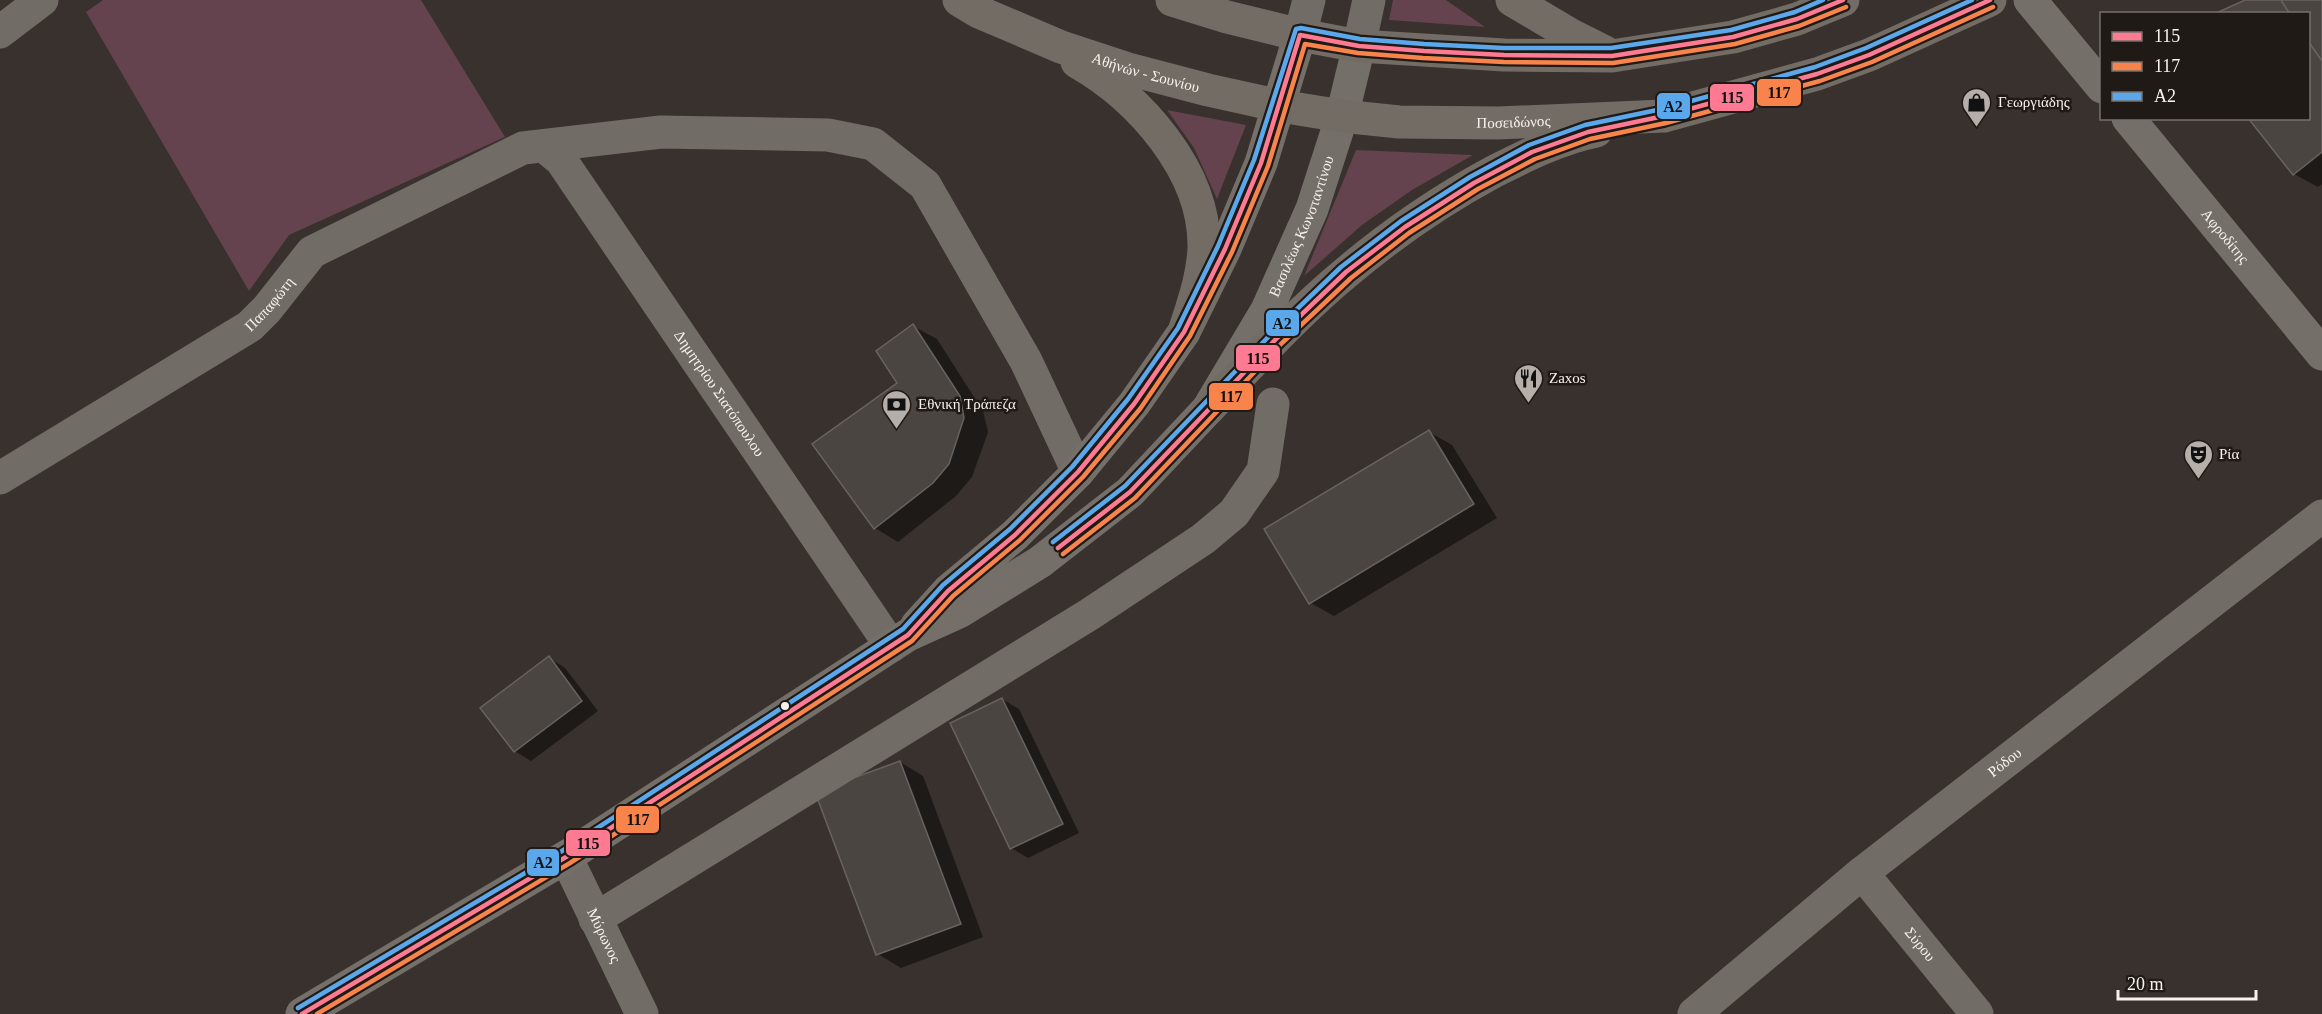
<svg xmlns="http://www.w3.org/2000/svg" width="2322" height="1014" font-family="'Times New Roman',serif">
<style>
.green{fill:#64424e}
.shadow{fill:#0007}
.building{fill:#4b4542;stroke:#686260;stroke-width:1.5}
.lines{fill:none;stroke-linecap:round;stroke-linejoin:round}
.street{stroke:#716c66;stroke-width:33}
.secondary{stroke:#746f68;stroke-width:33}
.primary{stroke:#736c64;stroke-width:33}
.bus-1-casing{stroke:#1f1a16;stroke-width:9}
.bus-2-casing{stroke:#1f1a16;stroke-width:9}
.bus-3-casing{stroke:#1f1a16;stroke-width:9}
.bus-1{stroke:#fe7a93;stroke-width:4.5}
.bus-2{stroke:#f8844c;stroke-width:4.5}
.bus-3{stroke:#5aa8eb;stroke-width:4.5}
.bus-dot{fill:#f9f1ec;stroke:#1f1a16;stroke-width:2}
.labels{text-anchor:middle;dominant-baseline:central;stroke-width:5;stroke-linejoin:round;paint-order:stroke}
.street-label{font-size:15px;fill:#f9f1ec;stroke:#1f1a16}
.poi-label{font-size:15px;fill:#f9f1ec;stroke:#1f1a16;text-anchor:start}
.line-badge{stroke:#1f1a16;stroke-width:2}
.pale-badge-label{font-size:16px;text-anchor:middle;font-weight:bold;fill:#111}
</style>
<rect width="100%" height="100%" fill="#38312d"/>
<g class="green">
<polygon points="103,0 421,0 505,137 289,235 249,291 86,12"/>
<polygon points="1393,0 1446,0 1485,27 1389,20"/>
<polygon points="1167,110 1246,125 1217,199 1194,148"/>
<polygon points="1356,150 1473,155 1412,190 1362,225 1304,276"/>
</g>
<g class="shadow">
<polygon points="2249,0 2322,0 2322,184 2318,187 2294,174 2308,118 2308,14"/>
<polygon points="913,326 937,339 983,411 988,432 972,477 956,496 898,542 875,528 899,384"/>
<polygon points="1429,432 1452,445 1497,518 1334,616 1311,603"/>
<polygon points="549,658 565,668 598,711 531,761 515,751"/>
<polygon points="1002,699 1019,709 1079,833 1028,858 1011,848"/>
<polygon points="900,762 923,776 983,937 901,968 878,954"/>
</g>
<g class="building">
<polygon points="2245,0 2281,0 2290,14 2214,14"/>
<polygon points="2281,0 2322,0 2322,61 2308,41 2308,14 2290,14"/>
<polygon points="2308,41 2322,61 2322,152 2293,175 2248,118 2308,118"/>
<polygon points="913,324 960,396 964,418 949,464 933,483 874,529 812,444 897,383 876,351"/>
<polygon points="1429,430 1474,504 1309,604 1264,529"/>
<polygon points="549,656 582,701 514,752 480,708"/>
<polygon points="1002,698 1063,824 1010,849 950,723"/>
<polygon points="900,761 961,924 876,955 815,792"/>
</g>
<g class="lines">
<g class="street">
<polyline points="0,32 42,0"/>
<polyline points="1300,35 1309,0"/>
<polyline points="1359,46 1369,0"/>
<path id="s1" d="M544,146L561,160L891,646"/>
<path id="s2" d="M0,478L250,326L267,309L312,252L523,148L661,132L828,135L873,144L925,185L1026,361L1078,472"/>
<path id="s3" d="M566,857L642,1014"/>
<path id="s4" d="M1862,873L1977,1014"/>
<polyline points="595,919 1090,614 1203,539 1234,513 1263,471 1273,404"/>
<path id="s5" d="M1694,1014L1862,873L2322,516"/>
</g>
<g class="secondary">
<polyline points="2030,0 2102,87"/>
<path id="s6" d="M2128,118L2322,354"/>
<polyline points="917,625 948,591 1015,535 1078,472 1134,404 1184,332 1225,249 1261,163 1300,35"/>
<path id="s7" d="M302,1014L566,857L908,635L959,612L1040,562L1130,492L1208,409L1267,310L1312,209L1342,116L1359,46"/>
</g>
<g class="primary">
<path id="s8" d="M959,0L979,12L1061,47L1128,69L1208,90L1280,106L1342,116L1399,122L1498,123L1664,116L1817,74L1869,55L1990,0"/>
<polyline points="1172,0 1227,17 1300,35 1359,46 1504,55 1612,56 1733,37 1797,19 1843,0"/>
<polyline points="1512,0 1571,35 1605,52"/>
<path d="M1077,62C1140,98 1205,171 1204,247C1203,277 1193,304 1184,332"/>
<path d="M1208,409C1253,362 1298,312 1348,271C1393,233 1443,199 1495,171C1527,155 1561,138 1596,131"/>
</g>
<defs>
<g id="bus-1">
<polyline points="1058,548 1130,492 1277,338 1346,272 1405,227 1474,183 1532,152 1588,132 1664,116 1817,74 1869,55 1990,0"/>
<polyline points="302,1014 566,857 908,635 948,591 1015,535 1078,472 1134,404 1184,332 1225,249 1261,163 1300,35 1359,46 1424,51 1504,55 1612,56 1733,37 1797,19 1843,0"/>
</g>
<g id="bus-2">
<polyline points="1063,554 1135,498 1282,343 1351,278 1409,233 1478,189 1535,159 1590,139 1666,123 1820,81 1872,62 1993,7"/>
<polyline points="317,1014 570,863 912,641 953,596 1020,540 1083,477 1140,409 1190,336 1232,252 1268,166 1305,44 1358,53 1423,58 1504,62 1613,63 1735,44 1799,26 1846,7"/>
</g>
<g id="bus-3">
<polyline points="1053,542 1125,486 1272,333 1341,267 1401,221 1470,177 1529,145 1585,125 1662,109 1815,67 1866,48 1972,0"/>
<polyline points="298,1008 562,851 903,629 943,585 1010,529 1072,467 1128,399 1178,328 1218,246 1254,160 1296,29 1301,28 1360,39 1424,44 1504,48 1611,48 1731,30 1795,12 1823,0"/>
</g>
</defs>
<use href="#bus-1" class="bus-1-casing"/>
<use href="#bus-2" class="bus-2-casing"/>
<use href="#bus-3" class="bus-3-casing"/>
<use href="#bus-1" class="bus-1"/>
<use href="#bus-2" class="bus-2"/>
<use href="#bus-3" class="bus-3"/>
</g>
<defs>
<symbol id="shop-pin" viewBox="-11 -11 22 30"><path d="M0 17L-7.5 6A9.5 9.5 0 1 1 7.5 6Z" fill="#b5aea9" stroke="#1f1a16"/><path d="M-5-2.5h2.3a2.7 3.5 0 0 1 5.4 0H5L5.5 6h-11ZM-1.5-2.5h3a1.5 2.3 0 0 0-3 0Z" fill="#111"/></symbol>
<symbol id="restaurant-pin" viewBox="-11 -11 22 30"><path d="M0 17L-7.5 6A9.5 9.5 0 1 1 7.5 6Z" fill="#b5aea9" stroke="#1f1a16"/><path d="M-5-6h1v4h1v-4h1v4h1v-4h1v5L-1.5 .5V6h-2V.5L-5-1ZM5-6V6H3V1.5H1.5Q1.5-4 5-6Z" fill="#111"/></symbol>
<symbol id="bank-pin" viewBox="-11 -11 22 30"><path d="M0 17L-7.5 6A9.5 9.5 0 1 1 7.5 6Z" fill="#b5aea9" stroke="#1f1a16"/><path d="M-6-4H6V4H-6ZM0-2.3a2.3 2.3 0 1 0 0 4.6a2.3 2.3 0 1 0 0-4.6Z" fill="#111"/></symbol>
<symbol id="theatre-pin" viewBox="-11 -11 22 30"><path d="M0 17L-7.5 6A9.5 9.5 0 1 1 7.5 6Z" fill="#b5aea9" stroke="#1f1a16"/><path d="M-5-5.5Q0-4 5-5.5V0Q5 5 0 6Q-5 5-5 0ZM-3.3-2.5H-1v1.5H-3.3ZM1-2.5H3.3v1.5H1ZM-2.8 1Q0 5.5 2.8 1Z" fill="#111"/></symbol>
</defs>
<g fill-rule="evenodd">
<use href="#shop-pin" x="1960" y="86" width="33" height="45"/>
<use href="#restaurant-pin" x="1512" y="362" width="33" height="45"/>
<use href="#bank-pin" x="880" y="388" width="33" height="45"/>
<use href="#theatre-pin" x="2182" y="438" width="33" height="45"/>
</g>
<circle class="bus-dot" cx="785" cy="706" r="5"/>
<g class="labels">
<g class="street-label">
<text stroke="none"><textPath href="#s8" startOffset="201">Αθήνών - Σουνίου</textPath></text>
<text stroke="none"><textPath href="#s8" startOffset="574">Ποσειδώνος</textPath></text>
<text stroke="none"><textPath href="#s7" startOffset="1300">Βασιλέως Κωνσταντίνου</textPath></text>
<text stroke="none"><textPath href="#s6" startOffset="153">Αφροδίτης</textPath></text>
<text stroke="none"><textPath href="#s2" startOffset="322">Παπαφώτη</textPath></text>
<text stroke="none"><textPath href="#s1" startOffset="304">Δημητρίου Σιατόπουλου</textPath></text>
<text stroke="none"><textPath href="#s5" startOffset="400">Ρόδου</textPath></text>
<text stroke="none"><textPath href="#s3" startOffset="87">Μύρωνος</textPath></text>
<text stroke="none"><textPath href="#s4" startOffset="92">Σύρου</textPath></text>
</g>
<g class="poi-label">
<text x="1998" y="102">Γεωργιάδης</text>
<text x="1549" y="378">Zaxos</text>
<text x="918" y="404">Εθνική Τράπεζα</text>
<text x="2219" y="454">Ρία</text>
</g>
</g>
<g class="line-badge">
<rect x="1756" y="78" width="46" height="29" rx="6" fill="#f8844c"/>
<rect x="1709" y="83" width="46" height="29" rx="6" fill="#fe7a93"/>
<rect x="1656" y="92" width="35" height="28" rx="6" fill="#5aa8eb"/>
<rect x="1265" y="309" width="35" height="28" rx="6" fill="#5aa8eb"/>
<rect x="1235" y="344" width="46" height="28" rx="6" fill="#fe7a93"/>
<rect x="1208" y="382" width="46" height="29" rx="6" fill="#f8844c"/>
<rect x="615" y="805" width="45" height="29" rx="6" fill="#f8844c"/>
<rect x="565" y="829" width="46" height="28" rx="6" fill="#fe7a93"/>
<rect x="526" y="848" width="34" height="29" rx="6" fill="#5aa8eb"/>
</g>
<g class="pale-badge-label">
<text x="1779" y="98">117</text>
<text x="1732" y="103">115</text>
<text x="1673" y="112">Α2</text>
<text x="1282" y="329">Α2</text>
<text x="1258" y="364">115</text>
<text x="1231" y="402">117</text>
<text x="638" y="825">117</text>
<text x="588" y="849">115</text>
<text x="543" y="868">Α2</text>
</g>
<rect x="2100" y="12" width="210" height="108" fill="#1f1a16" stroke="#76706c" stroke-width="1.5"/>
<rect x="2112" y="32" width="30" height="9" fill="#fe7a93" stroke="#76706c" stroke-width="1.5"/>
<text x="2154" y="42" font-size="18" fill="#f9f1ec">115</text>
<rect x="2112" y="62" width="30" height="9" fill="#f8844c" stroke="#76706c" stroke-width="1.5"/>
<text x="2154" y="72" font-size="18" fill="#f9f1ec">117</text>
<rect x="2112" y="92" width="30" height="9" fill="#5aa8eb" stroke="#76706c" stroke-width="1.5"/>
<text x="2154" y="102" font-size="18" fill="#f9f1ec">Α2</text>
<path d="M2118 990v9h138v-9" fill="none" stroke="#f9f1ec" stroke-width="3"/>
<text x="2127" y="990" font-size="18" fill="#f9f1ec" stroke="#1f1a16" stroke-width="4.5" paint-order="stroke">20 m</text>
</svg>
